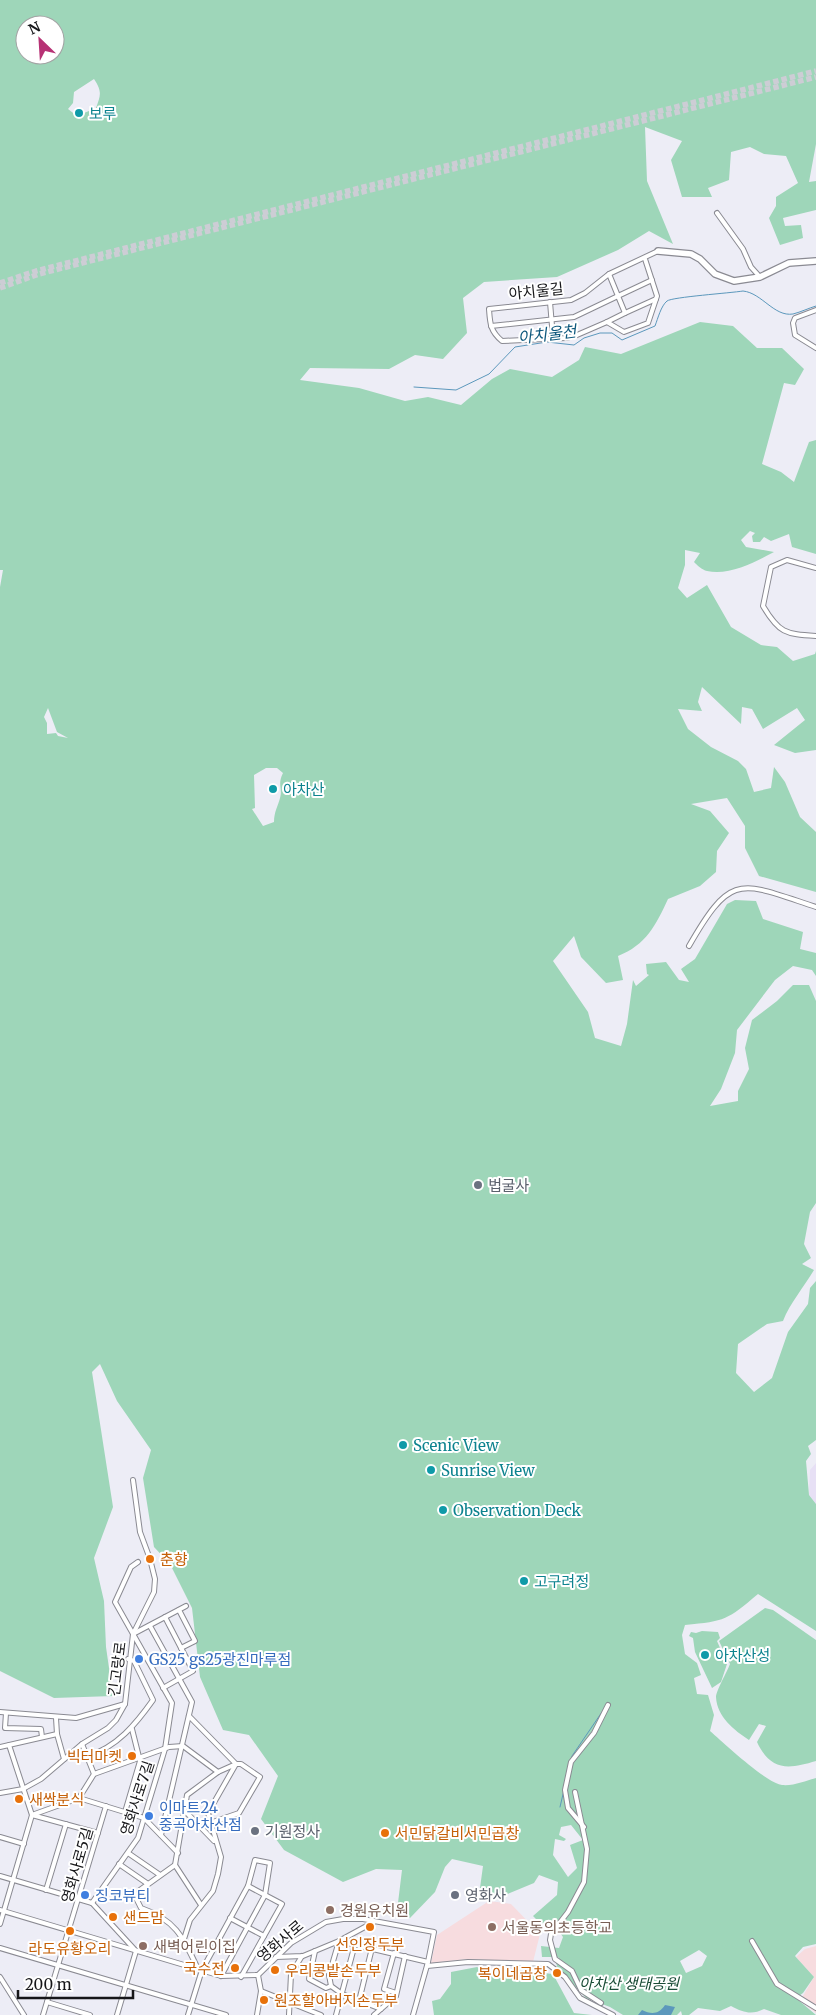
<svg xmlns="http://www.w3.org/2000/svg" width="816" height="2015" font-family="Merriweather,'Noto Sans KR',serif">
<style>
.commercial{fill:#e7e0f5}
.education{fill:#f7dcdf}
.green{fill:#9ed6b9;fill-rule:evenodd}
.water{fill:#5c98bc}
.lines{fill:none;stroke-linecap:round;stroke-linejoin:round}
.stream{stroke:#5c98bc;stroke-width:1}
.secondary-tunnel{stroke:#cdcdd5;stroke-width:5.5;stroke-dasharray:5.5 3;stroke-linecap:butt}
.street-casing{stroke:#8a8a92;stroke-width:6}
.secondary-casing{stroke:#8a8a92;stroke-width:8}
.street{stroke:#fff;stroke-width:4}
.secondary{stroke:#fff;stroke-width:5.5}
.culture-dot{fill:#0f9aa8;stroke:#fff;stroke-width:2}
.worship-dot{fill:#6b7280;stroke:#fff;stroke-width:2}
.food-dot{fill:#e8710a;stroke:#fff;stroke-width:2}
.shop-dot{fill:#3f7fe0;stroke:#fff;stroke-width:2}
.education-dot{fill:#8d6e63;stroke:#fff;stroke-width:2}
.labels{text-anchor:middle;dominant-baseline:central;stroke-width:4;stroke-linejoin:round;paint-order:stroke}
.culture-label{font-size:15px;fill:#0d838f;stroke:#fff;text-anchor:start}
.street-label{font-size:15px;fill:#161619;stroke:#fff}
.worship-label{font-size:15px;fill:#5b616d;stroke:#fff;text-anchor:start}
.food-label{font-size:15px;fill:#c56008;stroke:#fff;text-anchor:start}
.shop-label{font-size:15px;fill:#366cbe;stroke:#fff;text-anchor:start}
.education-label{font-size:15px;fill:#785e54;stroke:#fff;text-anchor:start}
.park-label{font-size:15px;font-style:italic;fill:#1a4d37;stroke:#fff}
.water-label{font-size:16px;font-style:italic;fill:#0e587d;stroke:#fff}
</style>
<rect width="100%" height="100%" fill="#ededf6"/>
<polygon class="commercial" points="816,1463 816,1504 809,1495 810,1470"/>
<g class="education">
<polygon points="489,1901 511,1904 540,1934 533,1962 468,1959 431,1963 437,1935"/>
<polygon points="816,1946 816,2013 800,2001 814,1977 796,1957 805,1949"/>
</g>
<g class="green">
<path d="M0,0H816V144L809,182L816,181V210L783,218L785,226L801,225L803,238L780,245L769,218L776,206V197L798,183L786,156L764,154L750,147L731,152L729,180L708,188L712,197H682L671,160L682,141L645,127L647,181L673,244L649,231L618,250L557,277L484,282L463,298L467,333L443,359L415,355L389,369L310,368L300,380L359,388L405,401L428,397L461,405L492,379L510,369L552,377L579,360L585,347L621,354L700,322L733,326L757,348H782L804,369L795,385L784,383L762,464L781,472L794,482L809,442L816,440V554L792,547L789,534L771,541L764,537L760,542H753L752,536L755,533L750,531L741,540L746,547L774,552C755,562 729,576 707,571C702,570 697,565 694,562L700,553L685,550V565L678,588L687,598L707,585L731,627L761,645L777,647L793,661L815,654L816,651V750L795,753L774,745L805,720L797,708L763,729L752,709L742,707L741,724L702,687L698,702L702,711L678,709L688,729L711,747L738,761L746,769L754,792L771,788L774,767L785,782L800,817L816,832V892L759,876L745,848V826L727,798L691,804L710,811L729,833L717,851L716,872L700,886L668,899C656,925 646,945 618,956L623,980L606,983L581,957L574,936L553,961L588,1012L595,1038L621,1046L627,1024L633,980L636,986L649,975L647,974L646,964L666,962L679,980L689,982L681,969L695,959L727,904L735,900L756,901L763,919L803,932L800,949L816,953V976L812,970L793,966L775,980L737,1030L735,1053L721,1089L710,1106L738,1101V1091L749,1069L745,1048L752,1020L777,1001L793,985H809L816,1001V1203L810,1212L804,1244L811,1258L802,1264L814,1270C804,1287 790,1303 783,1321L767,1324L738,1344L736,1373L754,1392L772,1378L788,1332L808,1304L810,1288L816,1281V1440L808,1446L811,1454L806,1461L809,1495L816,1504V1631L758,1594C727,1620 726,1621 685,1625L682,1635L685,1654L697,1663L701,1675L694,1678L697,1694L708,1695L714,1715L710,1731C724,1743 766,1783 782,1785C794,1786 805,1781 816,1778V1944L803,1947L795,1956L814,1977L803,1993L796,1998L816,2015H781L764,2009C752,2015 744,2013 731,2006L720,2011L698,2008L689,2015H682L681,2011L677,2015H623L610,2007L586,1998L558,1969L555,1960L559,1957H542L541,1946L559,1948L563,1937L554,1924L540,1923L533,1916L557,1895L558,1882L539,1875L534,1883L498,1898L480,1888L483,1866L452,1859L445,1867L435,1892L410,1918L397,1911L402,1870L376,1869L343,1882L284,1850L261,1819L278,1776L249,1735L223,1730L200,1677L192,1608L170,1564L154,1547L143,1478L151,1450L117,1401L100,1364L92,1372L113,1507L94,1558L104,1601L106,1647L113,1696L54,1698L0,1671V587L3,570H0ZM25,25H55V55H25ZM94,79C102,91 101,95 96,108L77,116L68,109L73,103L74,92ZM48,708L57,732L68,738L58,736L56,733L47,734V723L44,717ZM266,768H277L283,773C277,785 283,788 280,798C278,806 274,812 274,822L263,826L252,809L255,808L254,775ZM571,1825L583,1840L570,1845L577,1868L568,1877L553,1855L555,1839L564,1841L566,1839L559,1835L561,1827ZM699,1950L707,1956L702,1966L686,1973L680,1961Z"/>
<path d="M765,1608L773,1610L816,1640V1761C789,1769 771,1772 757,1742L766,1726L759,1724L749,1740C734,1730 717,1717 716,1697C716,1691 727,1672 730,1664L719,1641Z"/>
<polygon points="702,1631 718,1632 720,1638 717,1641 727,1664 721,1682 712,1688 695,1652 693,1638 689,1636 691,1632 696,1633"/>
<polygon points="477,1967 496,1977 513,1970 553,1974 574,2013 592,2015 434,2015 432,2001 440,1999 451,1984 451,1972"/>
</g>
<path class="water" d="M665,2005L675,2007L671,2015H638L642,2010C652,2015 659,2014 665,2005Z"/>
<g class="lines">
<g class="stream">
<path d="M414,387L456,390L489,374L515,347L547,342L574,345L584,338L600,333H612L622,340L655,326C658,318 661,306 667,301C672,297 731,293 743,291C762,293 774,317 793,314C801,312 809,308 816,306"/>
<polyline points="560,1807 572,1756 602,1712"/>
</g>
<g class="secondary-tunnel">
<polyline points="0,283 36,271 816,71"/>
<polyline points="0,288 39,274 816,77"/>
</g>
<defs>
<g id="street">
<polyline points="717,213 743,249 751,267 760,277"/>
<polyline points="609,274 618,296 652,280"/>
<path d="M656,299L648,323L624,332L607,322L577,335L566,338L502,341C490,331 490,323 489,309L571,300L585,293L609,274L658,251"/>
<polyline points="550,302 553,338"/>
<polyline points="816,310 795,318 793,323 795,335 816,348"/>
<polyline points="607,322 625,313"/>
<polyline points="491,326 574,317 618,296 625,313 656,299 657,296 645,259"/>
<path d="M816,568L787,560L771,567L763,606C779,633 785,634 816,636"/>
<path d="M689,946C732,871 740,882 816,907"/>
<polyline points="179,1610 195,1641 181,1648"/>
<polyline points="150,1626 192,1702 161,1835"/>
<polyline points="133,1634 186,1606"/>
<polyline points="163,1688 193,1671 165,1617"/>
<polyline points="0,1712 76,1718 125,1704"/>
<polyline points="6,1713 5,1728 41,1729 42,1737"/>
<polyline points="189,1716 236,1764"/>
<polyline points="56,1718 57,1734 64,1759"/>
<polyline points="82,1744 94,1774"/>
<polyline points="0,1747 57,1734"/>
<path d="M88,1756C117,1747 136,1724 153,1700L134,1661L128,1659"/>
<polyline points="575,1792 587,1849 584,1882 568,1912 551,1934 550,1940 555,1959 572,1971 581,1990 601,2003"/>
<polyline points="0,1793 23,1789 41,1779 82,1744 108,1728 116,1720 125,1704 133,1634 154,1592 155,1579 150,1559 140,1532 133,1480"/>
<polyline points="79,1798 144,1818 178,1853"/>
<polyline points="185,1811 214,1841"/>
<polyline points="125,1812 140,1761 132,1729"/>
<polyline points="32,1815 79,1798 94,1774 169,1747 183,1746 218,1772"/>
<polyline points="32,1815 98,1833"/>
<polyline points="210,1823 239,1813 260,1777 241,1764 236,1764"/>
<polyline points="584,1827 568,1808 565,1790 571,1762 594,1733 608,1705"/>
<polyline points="0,1837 24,1844"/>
<polyline points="128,1853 160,1875"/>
<polyline points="119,1864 148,1884"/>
<polyline points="175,1865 201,1905"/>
<polyline points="0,1876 92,1903"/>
<polyline points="46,1890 66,1824"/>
<polyline points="92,1903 138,1838 165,1749 172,1703 115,1602 131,1567 138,1562"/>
<polyline points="92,1903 136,1951 117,2015"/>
<polyline points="0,1910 221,1976 258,1975 291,1943 326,1922 343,1919 363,1919 434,1932 428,1962 413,2015"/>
<polyline points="230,1918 264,1936"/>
<polyline points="0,1924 32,1815 9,1745"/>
<polyline points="184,1939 190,1920 213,1891 218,1874 221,1857 208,1813 236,1764"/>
<polyline points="752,1941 777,1984 816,2008"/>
<polyline points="0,1948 226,2015"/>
<polyline points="315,1951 309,1979 326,1988 331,1986"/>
<polyline points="394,1953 384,1989 396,1993"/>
<polyline points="276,1957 303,1956 339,1941 374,1922"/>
<polyline points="427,1966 468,1962 548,1964 565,1977 580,1998 613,2015"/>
<path d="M198,1969C183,1937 176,1920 141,1908L136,1898L140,1890L175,1865L187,1795L218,1772L236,1764"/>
<polyline points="0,1977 24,2015"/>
<polyline points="241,1977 282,1904 248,1886"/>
<polyline points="261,1991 321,2015"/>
<polyline points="359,2001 372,1948"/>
<polyline points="47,2002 90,2015"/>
<polyline points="381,2009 342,1994 331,1986 329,1975 339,1941 428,1962"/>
<polyline points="43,2015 106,1806"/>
<polyline points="188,2015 202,1970 248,1886 255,1860 270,1863 265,1895 221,1976"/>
<polyline points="257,2015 261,1991 258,1975"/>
<polyline points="289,2015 291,1974 302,1956"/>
<polyline points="336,2015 355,1944"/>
<polyline points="374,2015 396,1996 405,1956"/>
</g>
<polyline id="secondary" points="658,251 691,254 700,259 715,274 734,281 760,277 789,263 816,261"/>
</defs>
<use href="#street" class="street-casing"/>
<use href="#secondary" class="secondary-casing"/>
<use href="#street" class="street"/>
<use href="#secondary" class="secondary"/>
</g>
<g class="culture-dot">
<circle cx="79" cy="113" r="5"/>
<circle cx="273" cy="789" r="5"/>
<circle cx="403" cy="1445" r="5"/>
<circle cx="431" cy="1470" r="5"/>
<circle cx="443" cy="1510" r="5"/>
<circle cx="524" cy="1581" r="5"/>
<circle cx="705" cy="1655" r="5"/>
</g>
<g class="worship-dot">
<circle cx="478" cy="1185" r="5"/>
<circle cx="255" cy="1831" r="5"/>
<circle cx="455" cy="1895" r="5"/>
</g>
<g class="food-dot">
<circle cx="150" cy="1559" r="5"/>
<circle cx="132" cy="1756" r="5"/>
<circle cx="19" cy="1799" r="5"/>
<circle cx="385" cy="1833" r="5"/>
<circle cx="113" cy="1917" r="5"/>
<circle cx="370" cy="1927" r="5"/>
<circle cx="70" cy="1931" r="5"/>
<circle cx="235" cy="1968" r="5"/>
<circle cx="275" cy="1970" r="5"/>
<circle cx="557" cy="1973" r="5"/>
<circle cx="264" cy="2000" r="5"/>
</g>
<g class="shop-dot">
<circle cx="139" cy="1659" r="5"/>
<circle cx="149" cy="1816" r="5"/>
<circle cx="85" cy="1895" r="5"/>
</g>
<g class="education-dot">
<circle cx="330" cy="1910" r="5"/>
<circle cx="492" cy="1927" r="5"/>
<circle cx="143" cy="1946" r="5"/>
</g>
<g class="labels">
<g class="culture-label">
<text x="89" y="113">보루</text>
<text x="283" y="789">아차산</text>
<text x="413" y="1445">Scenic View</text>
<text x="441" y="1470">Sunrise View</text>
<text x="453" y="1510">Observation Deck</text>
<text x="534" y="1581">고구려정</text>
<text x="715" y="1655">아차산성</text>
</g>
<g class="street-label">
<text transform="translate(536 291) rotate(-6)">아치울길</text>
<text transform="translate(117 1669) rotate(-83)">긴고랑로</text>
<text transform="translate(137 1798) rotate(-72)">영화사로7길</text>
<text transform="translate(77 1865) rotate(-74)">영화사로5길</text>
<text transform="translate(280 1941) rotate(-40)">영화사로</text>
</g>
<g class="worship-label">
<text x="488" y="1185">법굴사</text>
<text x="265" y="1831">기원정사</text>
<text x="465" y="1895">영화사</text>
</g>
<g class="food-label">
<text x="160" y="1559">춘향</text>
<text x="122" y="1756" text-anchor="end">빅터마켓</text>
<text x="29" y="1799">새싹분식</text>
<text x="395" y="1833">서민닭갈비서민곱창</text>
<text x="123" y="1917">샌드맘</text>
<text x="370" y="1944" text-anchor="middle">선인장두부</text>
<text x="70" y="1948" text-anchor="middle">라도유황오리</text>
<text x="225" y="1968" text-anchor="end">국수전</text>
<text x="285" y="1970">우리콩밭손두부</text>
<text x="547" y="1973" text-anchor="end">복이네곱창</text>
<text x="274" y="2000">원조할아버지손두부</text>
</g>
<g class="shop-label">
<text x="149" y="1659">GS25 gs25광진마루점</text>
<text x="159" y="1807">이마트24<tspan x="159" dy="17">중곡아차산점</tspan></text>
<text x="95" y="1895">징코뷰티</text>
</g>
<g class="education-label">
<text x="340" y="1910">경원유치원</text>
<text x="502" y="1927">서울동의초등학교</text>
<text x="153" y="1946">새벽어린이집</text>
</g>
<g class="park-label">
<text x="629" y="1983">아차산 생태공원</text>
</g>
<g class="water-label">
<text transform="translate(547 334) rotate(-7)">아치울천</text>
</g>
</g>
<g transform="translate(40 40) rotate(335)"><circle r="24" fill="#ffffff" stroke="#a2a2a3"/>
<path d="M0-4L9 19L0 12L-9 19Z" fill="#b73275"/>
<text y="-8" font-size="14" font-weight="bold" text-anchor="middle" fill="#161619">N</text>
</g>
<path d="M18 1990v8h115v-8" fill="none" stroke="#161619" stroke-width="2.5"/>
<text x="25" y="1990" font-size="15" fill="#161619" stroke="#ffffff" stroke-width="4" paint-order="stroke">200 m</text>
</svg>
